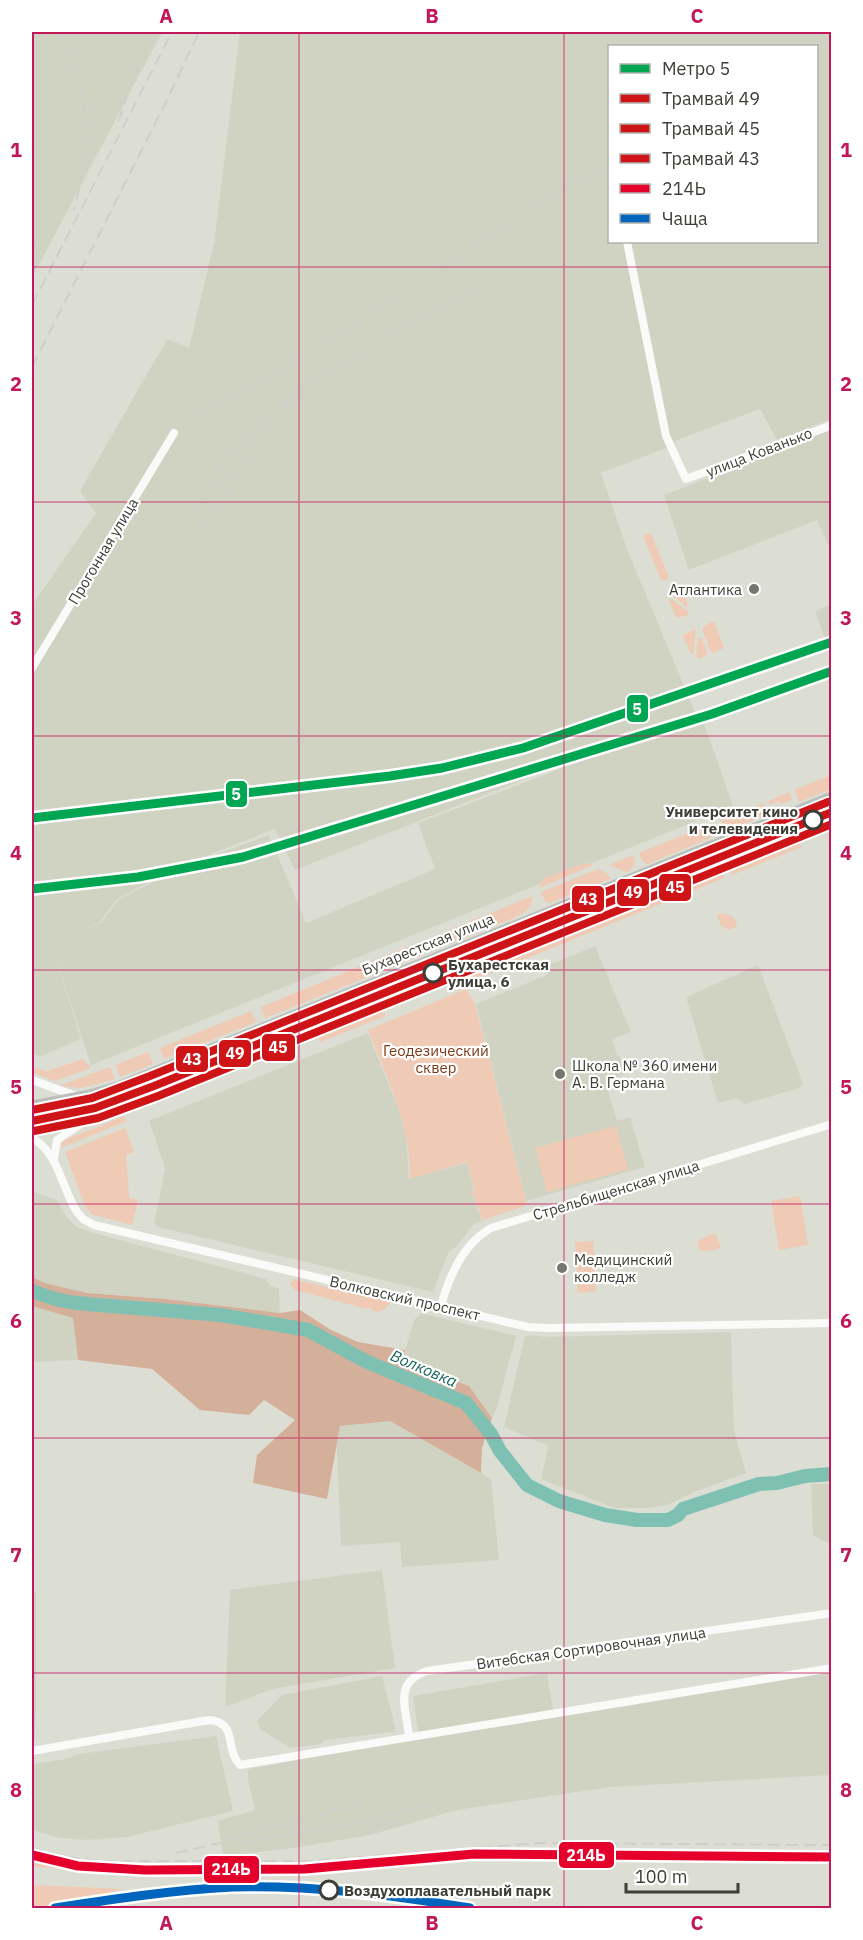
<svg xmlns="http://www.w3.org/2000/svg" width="863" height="1940" font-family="'IBM Plex Sans',sans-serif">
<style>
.built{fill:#d1d3c2;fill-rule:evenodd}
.green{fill:#efcab4}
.forest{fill:#d4b09a}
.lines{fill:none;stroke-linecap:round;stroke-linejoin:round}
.river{stroke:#7ec1b3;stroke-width:14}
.minor{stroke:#fafaf9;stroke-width:8}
.major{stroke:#babfb9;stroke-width:9}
.rail{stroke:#cecfcc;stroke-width:2;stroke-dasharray:12 6;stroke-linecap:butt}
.rail-1-casing{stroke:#fff;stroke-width:14}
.rail-2-casing{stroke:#fff;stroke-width:14}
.rail-1{stroke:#e4002b;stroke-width:9}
.rail-2{stroke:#0065bd;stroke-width:9}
.tram-1-casing{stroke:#fff;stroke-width:12}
.tram-2-casing{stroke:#fff;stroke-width:12}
.tram-3-casing{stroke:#fff;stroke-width:12}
.tram-1{stroke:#ce1417;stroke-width:8}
.tram-2{stroke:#ce1417;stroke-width:8}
.tram-3{stroke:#ce1417;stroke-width:8}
.metro-1-casing{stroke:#fff;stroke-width:14}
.metro-1{stroke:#00a651;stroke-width:9}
.grid{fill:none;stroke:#c2185b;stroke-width:1.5;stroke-opacity:0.55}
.poi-dot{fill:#75766e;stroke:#fff;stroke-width:2}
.stop-dot{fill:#fff;stroke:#3d3e37;stroke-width:3}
.labels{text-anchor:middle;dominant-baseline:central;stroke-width:4.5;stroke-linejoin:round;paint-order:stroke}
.street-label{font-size:15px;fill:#3d3e37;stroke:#fff}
.poi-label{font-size:15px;fill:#3d3e37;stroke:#fff;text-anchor:start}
.stop-label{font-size:15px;font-weight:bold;fill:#3d3e37;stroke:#fff;text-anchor:start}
.park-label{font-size:15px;fill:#7a3b1a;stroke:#fff}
.water-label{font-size:16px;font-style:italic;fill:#166458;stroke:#fff}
.line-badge{stroke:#fff;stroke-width:2}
.badge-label{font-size:16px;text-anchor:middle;font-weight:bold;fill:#fff}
.neatline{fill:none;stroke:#c2185b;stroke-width:2}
.grid-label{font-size:20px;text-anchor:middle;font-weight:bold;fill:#c2185b}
</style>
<rect width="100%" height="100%" fill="#dcded4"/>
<g class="built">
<polygon points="32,32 162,32 32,278"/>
<path d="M240,32H831V419L777,440L760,409L680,439L666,448L601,473L627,549L695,712L295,870L275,829L180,866L117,899L101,921L86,929L102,922L118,900L181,867L269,835L306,923L435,869L418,823L701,715L733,806L91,1065L54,953L81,1039L41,1056L32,1054V605L96,513L80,491L155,360L168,339L189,348L214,243ZM610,46H816V242H610Z"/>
<polygon points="831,430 831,551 817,520 689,570 664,495"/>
<polygon points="831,604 831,654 815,612"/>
<polygon points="595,946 631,1032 612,1039 617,1055 621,1058 625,1074 605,1081 617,1121 630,1117 645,1167 526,1201 476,1004 547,975 544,967"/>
<polygon points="758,965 803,1083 799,1088 745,1104 736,1098 718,1103 686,997"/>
<polygon points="368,1033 397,1105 406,1133 409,1179 467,1163 474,1190 471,1191 482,1221 474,1224 456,1247 449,1251 433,1292 158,1227 154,1224 165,1169 149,1121"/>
<polygon points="32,1191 57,1200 65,1215 75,1226 90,1232 266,1279 270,1286 279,1288 280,1313 166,1299 87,1293 45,1283 32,1277"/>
<polygon points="32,1306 73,1318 78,1360 32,1362"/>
<polygon points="421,1313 516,1336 496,1411 492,1418 469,1386 402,1361 414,1320"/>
<polygon points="731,1332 734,1431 746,1473 697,1491 667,1505 647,1508 614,1508 541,1479 548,1448 547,1445 504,1427 525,1336 532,1335 545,1337"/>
<polygon points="335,1408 390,1421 491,1479 499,1560 402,1567 400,1542 341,1546"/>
<polygon points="811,1484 831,1484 831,1545 813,1535"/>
<polygon points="382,1570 395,1668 272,1689 225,1707 230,1590"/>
<polygon points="32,1592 36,1592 36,1705 35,1740 32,1740"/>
<polygon points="831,1670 831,1775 610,1787 457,1810 370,1835 294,1848 223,1856 218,1821 255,1810 248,1780 248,1769 419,1738 413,1696 547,1673 554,1716"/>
<polygon points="382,1676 395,1726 394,1732 325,1740 321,1744 290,1748 261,1730 257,1721 282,1695"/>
<polygon points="216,1736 233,1811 127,1837 87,1840 60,1838 32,1830 32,1764 66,1759 79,1754"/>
</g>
<g class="green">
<polygon points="651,533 669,578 663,581 661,580 643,536"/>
<polygon points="680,587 683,589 688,607 685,606 671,593 671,591"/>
<polygon points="670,598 688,611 688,615 676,618 669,601"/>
<polygon points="712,622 715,623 724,648 713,653 711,652 702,629 703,627"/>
<polygon points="693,630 696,631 693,654 690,652 683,635"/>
<polygon points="701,637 708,654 699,659 696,657 698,639"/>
<polygon points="831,775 831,789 799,802 794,790"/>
<polygon points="789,792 792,800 781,804 779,801 770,805 768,801"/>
<polygon points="764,803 768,814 728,831 720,820"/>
<polygon points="713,823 714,832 710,838 647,864 642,860 639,853"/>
<polygon points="800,843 802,847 732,875 730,871"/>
<path d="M633,855C636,863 635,868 627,872L609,865Z"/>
<polygon points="585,863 593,865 539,888 542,879"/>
<polygon points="598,869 608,874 610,879 549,903 545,901 541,892"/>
<polygon points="722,874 724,878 459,986 457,981"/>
<path d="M532,896C534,915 509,919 495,925L490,922L486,915Z"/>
<polygon points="723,913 733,917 737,923 736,927 730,930 721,926 717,915"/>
<polygon points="480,917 482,931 449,944 445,932"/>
<polygon points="441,934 444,941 417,952 414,945"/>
<polygon points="409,946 412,954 382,966 379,959"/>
<polygon points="375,960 380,972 265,1018 261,1007"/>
<path d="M466,989L475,1004L527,1205L483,1220L471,1191L475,1190L467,1162L410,1179C411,1125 387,1078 368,1030Z"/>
<polygon points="251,1011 256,1022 164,1059 160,1048"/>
<polygon points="384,1011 386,1016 320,1042 319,1037"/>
<polygon points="148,1052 153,1064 120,1077 115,1065"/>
<polygon points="83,1059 91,1068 54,1081 34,1073 35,1068 48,1071"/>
<polygon points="110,1067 115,1079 81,1088 59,1086"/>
<polygon points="124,1116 127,1121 63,1147 61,1144 65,1140"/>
<polygon points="616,1126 628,1169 547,1192 535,1148"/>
<polygon points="125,1128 134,1152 126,1155 129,1198 138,1200 132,1225 91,1214 85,1206 65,1152"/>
<polygon points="800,1196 808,1245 779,1250 771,1201"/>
<polygon points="715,1233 721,1247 716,1250 700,1251 697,1241"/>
<polygon points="593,1241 596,1291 578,1293 575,1242"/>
<polygon points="293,1279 390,1302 390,1303 384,1310 377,1312 371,1310 371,1308 367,1307 367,1309 295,1290 290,1285"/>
<polygon points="32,1858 70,1868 32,1867"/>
<polygon points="32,1885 124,1889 70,1902 32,1908"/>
</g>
<polygon class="forest" points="32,1277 45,1283 87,1293 166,1299 280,1313 300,1310 331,1330 358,1342 405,1350 402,1361 469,1386 492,1418 482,1448 481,1473 390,1421 340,1426 327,1499 253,1483 257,1455 295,1420 264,1400 249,1415 200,1410 152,1369 78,1360 73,1318 32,1306"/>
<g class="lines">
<polyline class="river" points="32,1291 55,1299 75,1303 221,1315 308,1330 365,1361 466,1403 491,1434 500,1451 527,1485 559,1501 605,1515 637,1520 668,1520 678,1515 683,1509 759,1484 777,1483 805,1476 832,1474"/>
<g class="minor">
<polyline points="627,242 666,436 686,479 832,425"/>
<polyline points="32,668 174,433"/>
<polyline points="32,1080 76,1096"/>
<path d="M32,1138C59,1153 61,1187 77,1212L83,1219L94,1225L528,1327L549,1328L832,1323"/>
<polyline points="54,1158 57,1140 85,1121"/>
<path d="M441,1306C449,1276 463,1244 491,1228L832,1124"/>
<path d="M409,1736C406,1708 393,1682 427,1671L832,1613"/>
<path d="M32,1751L209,1720C239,1723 224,1749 240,1765L832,1668"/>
</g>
<g class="major">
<polyline points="32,1105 90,1094 120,1085 832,796"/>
<polyline points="32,1130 86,1120 126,1109 832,823"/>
</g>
<g class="rail">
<path d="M60,32C92,97 92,140 74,210"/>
<polyline points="118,122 138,65 143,32"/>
<polyline points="32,252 39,234"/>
<polyline points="32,305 172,32"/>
<polyline points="32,367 165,104 199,32"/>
<polyline points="195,417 298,360 596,168"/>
<polyline points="190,516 238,443 264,418 319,378 488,277"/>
<polyline points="203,528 260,436 276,415"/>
<polyline points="368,1828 401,1822"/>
<polyline points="243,1843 364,1821 440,1802"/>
<polyline points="32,1848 68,1857 104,1861 309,1861 540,1843 832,1845"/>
<polyline points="176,1853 220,1843 363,1802"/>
</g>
<defs>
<polyline id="rail-1" points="32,1855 78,1866 145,1870 305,1869 474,1854 832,1857"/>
<path id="rail-2" d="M55,1908C114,1899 173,1890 233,1887C313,1885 391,1895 470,1908"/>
</defs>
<use href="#rail-1" class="rail-1-casing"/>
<use href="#rail-2" class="rail-2-casing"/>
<use href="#rail-1" class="rail-1"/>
<use href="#rail-2" class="rail-2"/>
<defs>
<polyline id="tram-1" points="32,1121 95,1108 154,1086 832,812"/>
<polyline id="tram-2" points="34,1131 98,1118 158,1096 832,824"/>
<polyline id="tram-3" points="32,1110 92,1098 150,1076 828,802"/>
</defs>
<use href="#tram-1" class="tram-1-casing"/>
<use href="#tram-2" class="tram-2-casing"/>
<use href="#tram-3" class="tram-3-casing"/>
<use href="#tram-1" class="tram-1"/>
<use href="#tram-2" class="tram-2"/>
<use href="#tram-3" class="tram-3"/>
<defs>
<g id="metro-1">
<polyline points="32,818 390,776 442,768 523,748 832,642"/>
<polyline points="32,889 138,877 243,857 712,714 832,671"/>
</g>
</defs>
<use href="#metro-1" class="metro-1-casing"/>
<use href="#metro-1" class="metro-1"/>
</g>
<path class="grid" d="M299,32V1908M564,32V1908M32,267H832M32,502H832M32,736H832M32,970H832M32,1204H832M32,1438H832M32,1673H832"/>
<g class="poi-dot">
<circle cx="754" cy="589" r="6"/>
<circle cx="560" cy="1074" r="6"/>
<circle cx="562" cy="1268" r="6"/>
</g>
<g class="stop-dot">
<circle cx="813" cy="820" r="9"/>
<circle cx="433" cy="973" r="9"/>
<circle cx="329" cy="1890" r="9"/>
</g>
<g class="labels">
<g class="street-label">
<text transform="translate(759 452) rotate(-21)">улица Кованько</text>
<text transform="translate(103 551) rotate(-59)">Прогонная улица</text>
<text transform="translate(428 944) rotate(-22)">Бухарестская улица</text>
<text transform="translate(616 1190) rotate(-17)">Стрельбищенская улица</text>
<text transform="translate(405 1298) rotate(13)">Волковский проспект</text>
<text transform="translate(591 1648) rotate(-8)">Витебская Сортировочная улица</text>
</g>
<g class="poi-label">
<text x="742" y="589" text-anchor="end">Атлантика</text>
<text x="572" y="1065">Школа № 360 имени<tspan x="572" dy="17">А. В. Германа</tspan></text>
<text x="574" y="1259">Медицинский<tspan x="574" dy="17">колледж</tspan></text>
</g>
<g class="stop-label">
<text x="798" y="811" text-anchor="end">Университет кино<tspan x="798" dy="17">и телевидения</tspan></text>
<text x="448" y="964">Бухарестская<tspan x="448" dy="17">улица, 6</tspan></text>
<text x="344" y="1890">Воздухоплавательный парк</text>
</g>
<g class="park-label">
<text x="436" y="1050">Геодезический<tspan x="436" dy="17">сквер</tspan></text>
</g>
<g class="water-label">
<text transform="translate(424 1368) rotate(23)">Волковка</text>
</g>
</g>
<g class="line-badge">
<rect x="626" y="694" width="23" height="29" rx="6" fill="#00a651"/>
<rect x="225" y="780" width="23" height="28" rx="6" fill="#00a651"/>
<rect x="658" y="873" width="34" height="29" rx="6" fill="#ce1417"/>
<rect x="616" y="878" width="34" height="29" rx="6" fill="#ce1417"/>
<rect x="571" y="885" width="34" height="28" rx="6" fill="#ce1417"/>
<rect x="261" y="1033" width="35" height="29" rx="6" fill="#ce1417"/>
<rect x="218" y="1039" width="34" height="29" rx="6" fill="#ce1417"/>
<rect x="175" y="1045" width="34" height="28" rx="6" fill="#ce1417"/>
<rect x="558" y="1841" width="57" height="28" rx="6" fill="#e4002b"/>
<rect x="203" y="1855" width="57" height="29" rx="6" fill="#e4002b"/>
</g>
<g class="badge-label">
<text x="637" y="715">5</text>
<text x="236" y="800">5</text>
<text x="675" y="893">45</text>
<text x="633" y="898">49</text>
<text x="588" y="905">43</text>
<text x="278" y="1053">45</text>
<text x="235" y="1059">49</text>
<text x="192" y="1065">43</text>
<text x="586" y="1861">214Ь</text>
<text x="231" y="1875">214Ь</text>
</g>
<rect width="863" height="1940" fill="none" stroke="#ffffff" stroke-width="66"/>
<rect x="608" y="45" width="210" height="198" fill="#ffffff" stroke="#b1b2af" stroke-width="1.5"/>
<rect x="620" y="64" width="30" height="9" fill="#00a651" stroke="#b1b2af" stroke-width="1.5"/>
<text x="662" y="75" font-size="18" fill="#3d3e37">Метро 5</text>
<rect x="620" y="94" width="30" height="9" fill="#ce1417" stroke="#b1b2af" stroke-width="1.5"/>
<text x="662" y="105" font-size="18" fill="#3d3e37">Трамвай 49</text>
<rect x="620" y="124" width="30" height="9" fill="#ce1417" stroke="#b1b2af" stroke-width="1.5"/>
<text x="662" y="135" font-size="18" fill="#3d3e37">Трамвай 45</text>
<rect x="620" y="154" width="30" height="9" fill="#ce1417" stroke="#b1b2af" stroke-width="1.5"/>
<text x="662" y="165" font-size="18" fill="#3d3e37">Трамвай 43</text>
<rect x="620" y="184" width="30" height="9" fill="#e4002b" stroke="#b1b2af" stroke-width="1.5"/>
<text x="662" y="195" font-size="18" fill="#3d3e37">214Ь</text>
<rect x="620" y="214" width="30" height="9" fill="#0065bd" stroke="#b1b2af" stroke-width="1.5"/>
<text x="662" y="225" font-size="18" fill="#3d3e37">Чаща</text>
<path d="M626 1883v9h112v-9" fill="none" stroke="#3d3e37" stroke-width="3"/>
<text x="635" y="1883" font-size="18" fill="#3d3e37" stroke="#ffffff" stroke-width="4.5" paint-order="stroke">100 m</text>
<rect x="33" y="33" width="797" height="1874" class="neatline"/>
<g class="grid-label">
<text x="166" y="23">A</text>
<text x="432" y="23">B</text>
<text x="697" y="23">C</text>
<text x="16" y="157">1</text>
<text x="846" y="157">1</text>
<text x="16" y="391">2</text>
<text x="846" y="391">2</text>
<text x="16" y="625">3</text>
<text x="846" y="625">3</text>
<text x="16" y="860">4</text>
<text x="846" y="860">4</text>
<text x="16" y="1094">5</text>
<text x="846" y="1094">5</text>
<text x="16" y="1328">6</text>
<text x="846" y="1328">6</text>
<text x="16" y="1562">7</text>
<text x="846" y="1562">7</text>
<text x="16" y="1797">8</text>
<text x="846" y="1797">8</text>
<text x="166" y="1930">A</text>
<text x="432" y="1930">B</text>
<text x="697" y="1930">C</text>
</g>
</svg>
